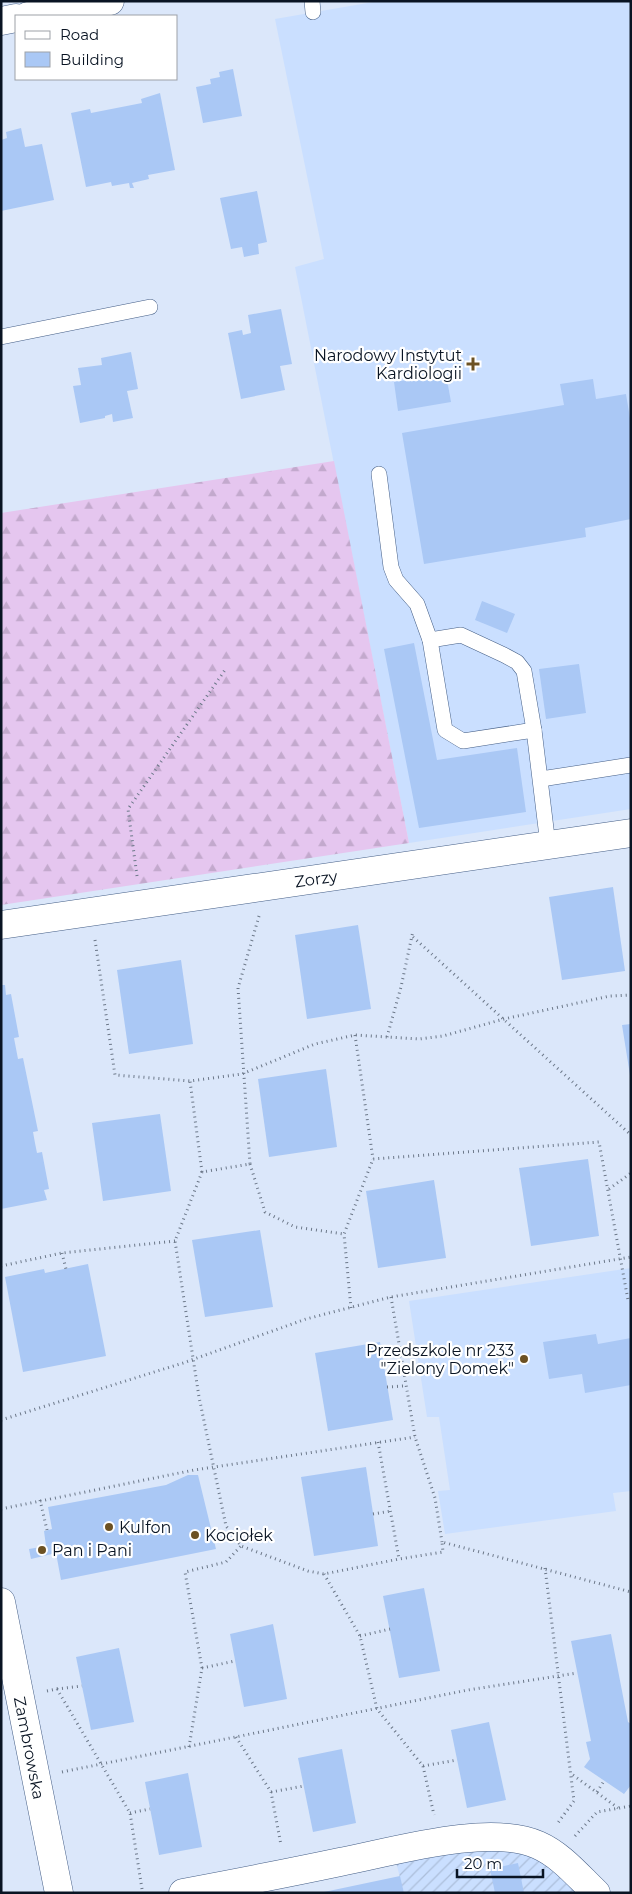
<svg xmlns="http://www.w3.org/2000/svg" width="632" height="1894" font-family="Montserrat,sans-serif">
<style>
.built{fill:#cadfff}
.industrial{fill:url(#industrial-furrows)}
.forest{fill:url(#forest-firs)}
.building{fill:#aac8f5}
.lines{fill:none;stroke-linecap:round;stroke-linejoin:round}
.service-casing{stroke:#445e86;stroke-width:16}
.minor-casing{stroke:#445e86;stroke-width:29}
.path{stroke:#6c7889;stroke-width:3;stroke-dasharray:1 4;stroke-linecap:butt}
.service{stroke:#fff;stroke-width:15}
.minor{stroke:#fff;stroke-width:28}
.poi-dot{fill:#6c5123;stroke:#fff;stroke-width:2}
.labels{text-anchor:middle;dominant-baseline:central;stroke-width:4.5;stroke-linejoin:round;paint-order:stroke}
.poi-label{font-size:16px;fill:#091423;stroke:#fff;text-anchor:start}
.street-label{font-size:16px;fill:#091423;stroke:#fff}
</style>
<defs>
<pattern id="industrial-furrows" width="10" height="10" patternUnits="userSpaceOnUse" patternTransform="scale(1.25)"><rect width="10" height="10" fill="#cadfff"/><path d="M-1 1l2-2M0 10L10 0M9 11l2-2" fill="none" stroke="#acbeda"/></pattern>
<pattern id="forest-firs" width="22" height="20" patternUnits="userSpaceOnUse" patternTransform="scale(1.25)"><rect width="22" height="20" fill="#e5c6ef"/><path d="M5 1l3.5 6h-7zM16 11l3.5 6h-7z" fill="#c3a9cd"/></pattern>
</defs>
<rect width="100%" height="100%" fill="#dbe7fa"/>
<g class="built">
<polygon points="379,1 631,1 631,809 409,843 295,267 324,259 275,19"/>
<polygon points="631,1268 631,1491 613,1493 616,1511 445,1534 438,1491 450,1490 439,1417 427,1417 409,1301"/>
</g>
<polygon class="industrial" points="469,1847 525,1853 549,1865 579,1893 404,1893 396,1862"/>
<polygon class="forest" points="334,461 409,843 1,905 1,513"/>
<g class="building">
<polygon points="233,69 242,116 203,123 196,87 211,84 210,79 220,77 219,72"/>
<polygon points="160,93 175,170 148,175 149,179 132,183 134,188 130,188 129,183 112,186 111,182 86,187 71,113 90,109 91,113 142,103 141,99"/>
<polygon points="21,128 25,147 42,144 54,200 1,211 1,140 7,138 6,132"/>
<polygon points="257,191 267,242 258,244 259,254 244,257 242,247 231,249 220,198"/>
<polygon points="281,309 292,364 280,366 285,390 241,399 228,333 242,330 243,335 251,333 248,315"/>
<polygon points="131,352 138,389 127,391 133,418 113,422 112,414 105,416 105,418 80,423 73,386 81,385 78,368 102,365 101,358"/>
<polygon points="446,374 451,402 398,411 394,382"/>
<polygon points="593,379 596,399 626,394 631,424 631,519 585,528 586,537 424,564 402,433 564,405 560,384"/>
<polygon points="482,601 515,614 507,633 475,620"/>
<polygon points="414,643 437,760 517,748 526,812 419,828 384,649"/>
<polygon points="579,664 586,713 546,719 539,669"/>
<polygon points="613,887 625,971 562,980 549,897"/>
<polygon points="358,925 371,1009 307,1019 295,935"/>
<polygon points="181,960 193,1044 129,1054 117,970"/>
<polygon points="1,985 5,985 6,995 11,994 19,1037 14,1038 18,1059 23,1058 38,1131 33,1132 35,1143 37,1153 42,1152 49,1189 44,1190 47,1200 1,1209"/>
<polygon points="631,1024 631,1075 630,1075 622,1025"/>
<polygon points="326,1069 337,1147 269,1157 258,1079"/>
<polygon points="160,1114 171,1191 103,1201 92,1123"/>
<polygon points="588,1159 599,1236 531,1246 519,1168"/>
<polygon points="434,1180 446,1258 378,1268 366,1191"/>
<polygon points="260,1230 273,1307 205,1317 192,1240"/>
<polygon points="88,1264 106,1356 23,1372 5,1277 44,1269 45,1273"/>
<polygon points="596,1334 598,1344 631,1338 631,1385 585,1393 582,1374 549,1379 543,1342"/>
<polygon points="380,1342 393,1420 328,1431 315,1353"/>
<polygon points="366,1467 378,1546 314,1556 301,1477"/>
<polygon points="188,1475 198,1475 216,1549 61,1580 56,1553 31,1559 29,1549 46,1546 44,1531 52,1529 48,1507 166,1485"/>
<polygon points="424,1588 440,1671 399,1678 383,1596"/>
<polygon points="273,1624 287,1699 244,1707 230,1634"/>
<polygon points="611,1634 628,1722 631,1724 631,1785 624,1794 584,1767 590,1759 586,1742 591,1741 571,1641"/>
<polygon points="119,1648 134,1722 91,1730 76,1657"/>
<polygon points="489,1722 506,1800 467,1808 451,1730"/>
<polygon points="342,1749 356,1823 313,1832 298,1758"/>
<polygon points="188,1773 202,1847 159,1855 145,1782"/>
<polygon points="518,1863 524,1893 495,1893 490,1869"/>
<polygon points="400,1876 404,1893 324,1893 324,1892"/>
</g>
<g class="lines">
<defs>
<g id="service">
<polyline points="312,1 313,12"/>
<polyline points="1,337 150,307"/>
<polyline points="379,474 391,567 396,580 417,604 430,640 445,730 463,741 534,730"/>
<polyline points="430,640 461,635 504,655 517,662 524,671 534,730 548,845"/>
<polyline points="541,779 631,765"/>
</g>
<g id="minor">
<polyline points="28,16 110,1"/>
<polyline points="1,21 16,18"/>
<polyline points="1,925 631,833"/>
<polyline points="1,1602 59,1893"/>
<path d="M183,1893C236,1883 288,1873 340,1862C392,1852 489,1823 538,1845C561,1855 578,1876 596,1893"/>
</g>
</defs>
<use href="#service" class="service-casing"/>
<use href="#minor" class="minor-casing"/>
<g class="path">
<polyline points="137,876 128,809 225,670"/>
<polyline points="259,916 238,988 250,1164 202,1172 175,1241 199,1397 226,1526 241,1546 308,1571 324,1574 399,1559 443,1552 442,1542 631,1592"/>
<polyline points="413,937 631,1135"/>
<polyline points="95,940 115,1075 190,1081"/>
<polyline points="355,1035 373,1159"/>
<polyline points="387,1037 401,987 413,931"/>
<polyline points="250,1164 265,1212 295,1227 344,1234"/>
<polyline points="202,1172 190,1081 242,1074 315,1044 355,1035 419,1039 443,1036 504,1019 610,996 631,995"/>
<polyline points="609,1189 631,1173"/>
<polyline points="62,1253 66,1269"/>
<polyline points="1,1266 62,1253 175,1241"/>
<polyline points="391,1297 415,1437 435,1498 442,1542"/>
<polyline points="351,1308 344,1234 373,1159 599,1142 628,1300 631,1300"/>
<polyline points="387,1387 404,1386"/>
<polyline points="1,1420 183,1363 306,1319 391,1297 631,1257"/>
<polyline points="378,1442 399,1559"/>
<polyline points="40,1500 47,1530"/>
<polyline points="1,1509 194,1470 415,1437"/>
<polyline points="373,1514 391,1511"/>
<polyline points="545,1568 574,1801 557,1824"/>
<polyline points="324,1574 360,1636 377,1709 423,1766 434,1815"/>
<polyline points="360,1636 390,1629"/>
<polyline points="202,1668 235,1661"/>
<polyline points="57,1689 82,1686"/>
<polyline points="47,1691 57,1689 130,1813 142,1889"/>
<polyline points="236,1737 271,1792 281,1845"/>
<polyline points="189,1747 202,1668 185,1572 226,1562 241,1546"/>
<polyline points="423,1766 457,1760"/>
<polyline points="62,1772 468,1690 577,1673"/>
<polyline points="573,1775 618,1808"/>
<polyline points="271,1792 304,1786"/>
<polyline points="597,1792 604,1781"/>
<polyline points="130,1813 150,1809"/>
<polyline points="575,1836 597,1812 631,1806"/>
</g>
<use href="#service" class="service"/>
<use href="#minor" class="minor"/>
</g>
<g class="poi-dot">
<path d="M470.5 356.5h5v5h5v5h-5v5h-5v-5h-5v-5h5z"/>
<circle cx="524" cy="1359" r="5"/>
<circle cx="109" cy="1527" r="5"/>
<circle cx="195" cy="1535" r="5"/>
<circle cx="42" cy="1550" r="5"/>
</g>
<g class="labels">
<g class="poi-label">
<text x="462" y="355" text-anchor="end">Narodowy Instytut<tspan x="462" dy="18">Kardiologii</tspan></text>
<text x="514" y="1350" text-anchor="end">Przedszkole nr 233<tspan x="514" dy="18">"Zielony Domek"</tspan></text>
<text x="119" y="1527">Kulfon</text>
<text x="205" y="1535">Kociołek</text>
<text x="52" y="1550">Pan i Pani</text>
</g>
<g class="street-label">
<text transform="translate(316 879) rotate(-8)">Zorzy</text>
<text transform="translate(29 1748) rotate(79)">Zambrowska</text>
</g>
</g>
<rect width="632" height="1894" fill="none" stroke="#091423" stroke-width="5"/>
<rect x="15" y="15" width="162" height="65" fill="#ffffff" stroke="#9da1a7"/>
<rect x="25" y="31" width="25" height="8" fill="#ffffff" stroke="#9da1a7"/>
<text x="60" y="40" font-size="15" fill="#091423">Road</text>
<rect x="25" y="52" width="25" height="15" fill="#aac8f5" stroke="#9da1a7"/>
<text x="60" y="65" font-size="15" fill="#091423">Building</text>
<path d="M457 1869v8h86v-8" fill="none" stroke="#091423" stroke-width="2.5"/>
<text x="464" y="1869" font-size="15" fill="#091423" stroke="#ffffff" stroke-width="4" paint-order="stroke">20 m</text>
</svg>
